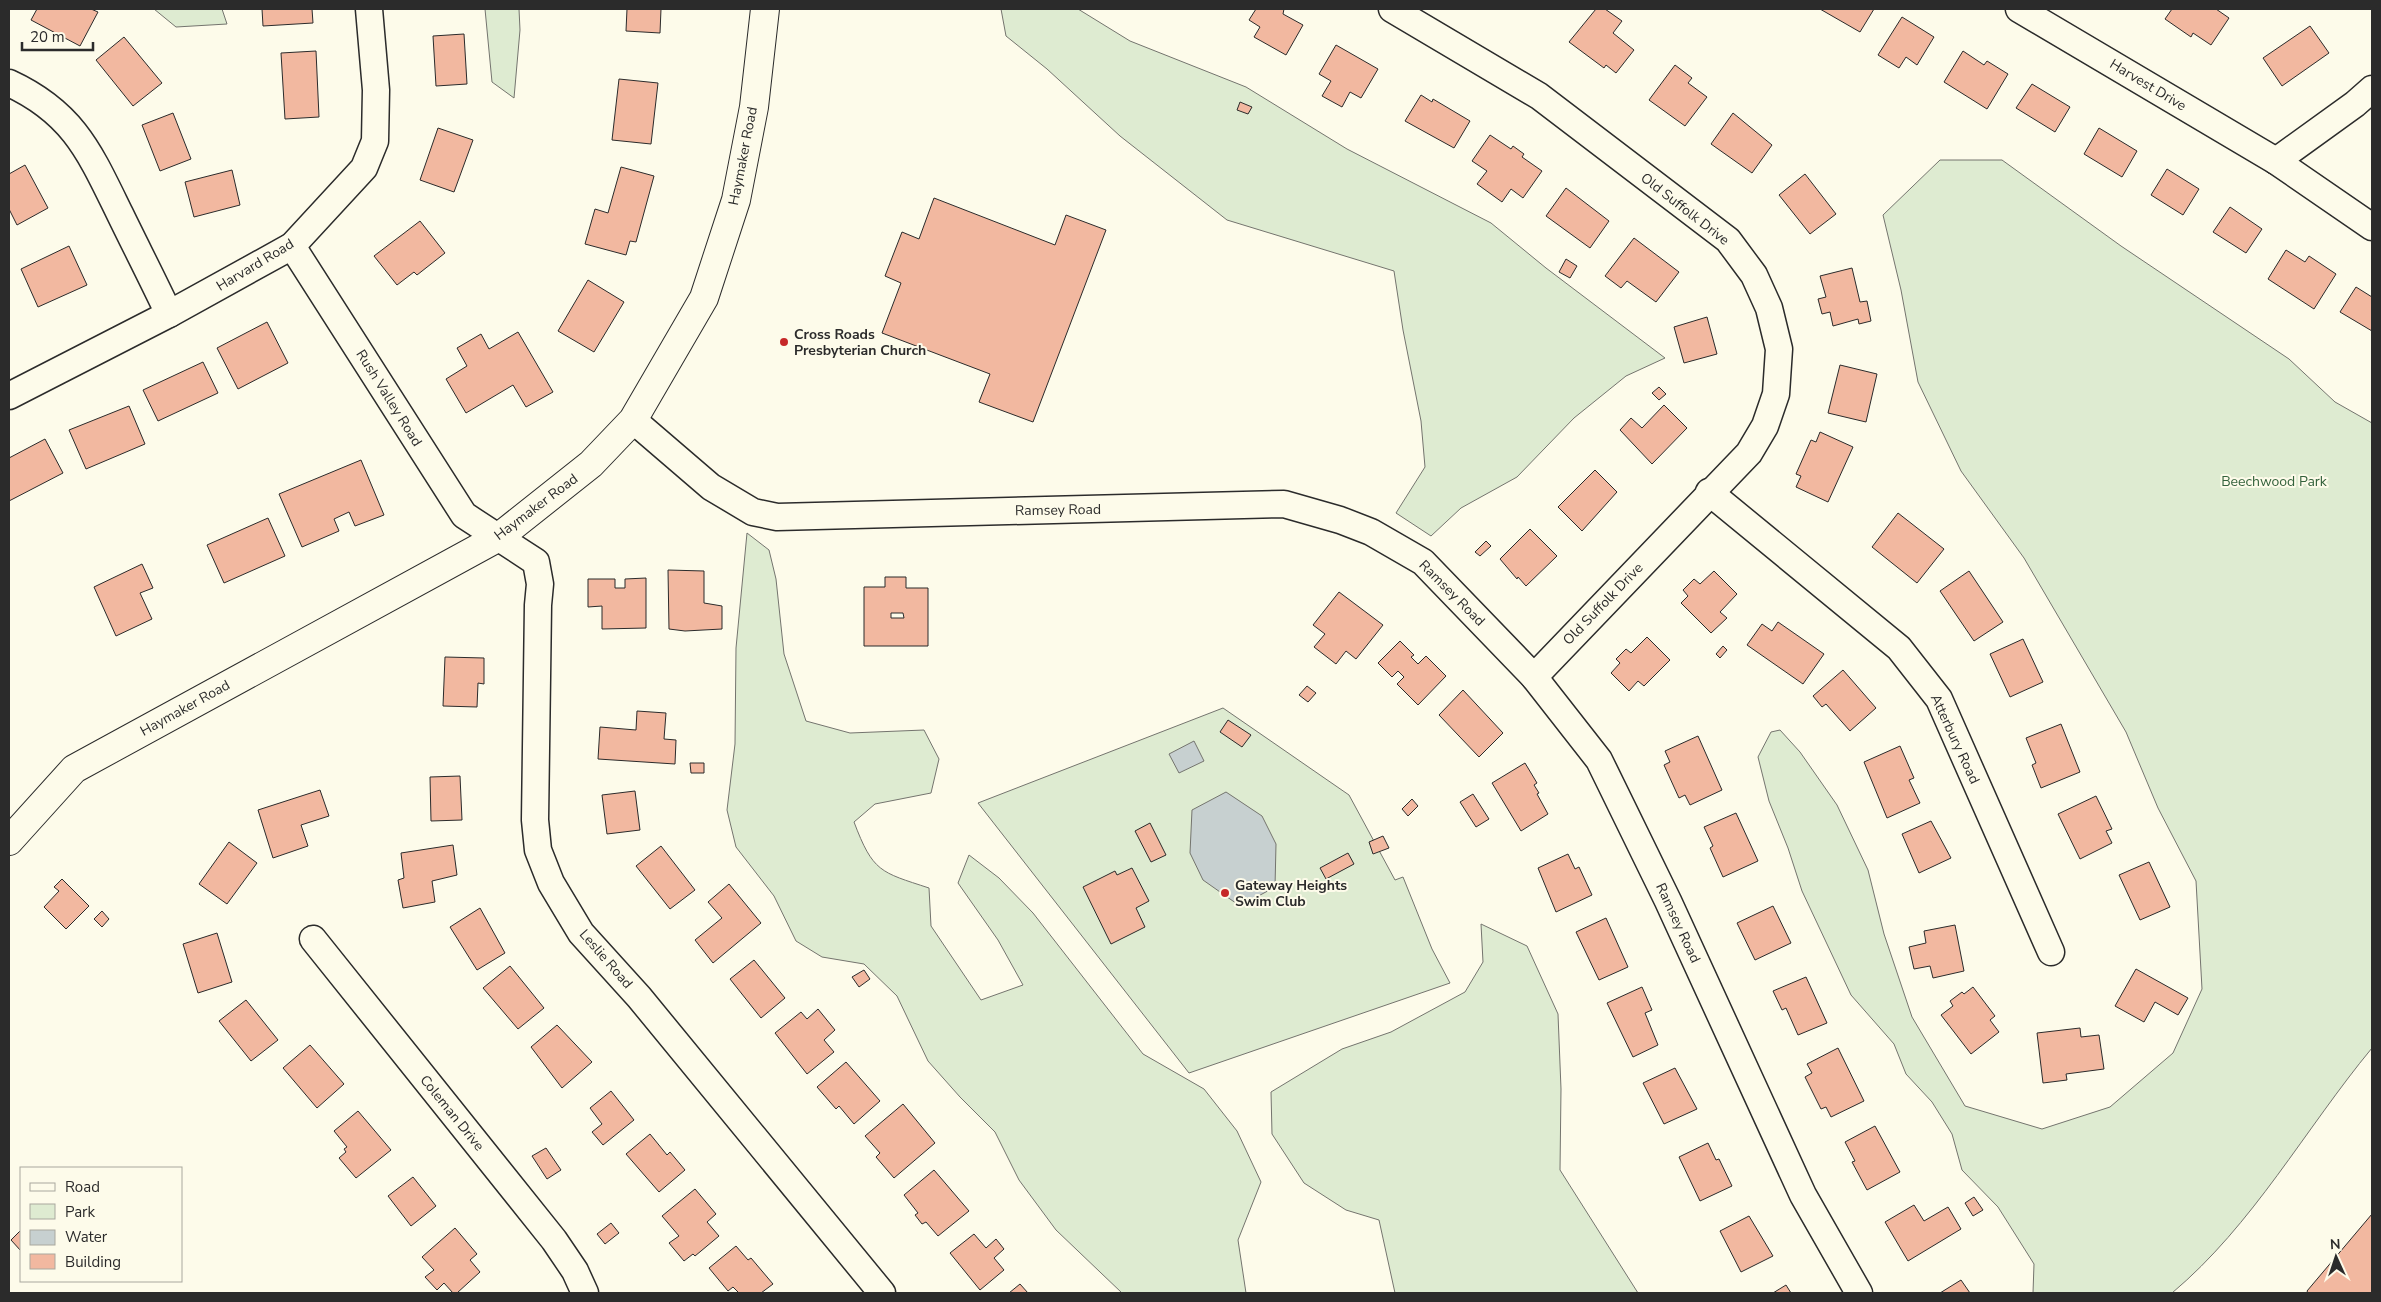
<svg xmlns="http://www.w3.org/2000/svg" width="2381" height="1302" font-family="'Nunito Sans',sans-serif">
<style>
.green{fill:#deebd1;stroke:#74746e}
.water{fill:#c7d0d0;stroke:#74746e}
.building{fill:#f2b8a0;stroke:#2b2b2b;fill-rule:evenodd}
.lines{fill:none;stroke-linecap:round;stroke-linejoin:round}
.minor-casing{stroke:#2b2b2b;stroke-width:29}
.major-casing{stroke:#2b2b2b;stroke-width:30}
.minor{stroke:#fdfbea;stroke-width:26}
.major{stroke:#fdfbea;stroke-width:28}
.poi-dot{fill:#c62828;stroke:#fdfbea;stroke-width:2}
.labels{text-anchor:middle;dominant-baseline:central;stroke-width:4;stroke-linejoin:round;paint-order:stroke}
.street-label{font-size:14px;fill:#2b2b2b;stroke:#fdfbea}
.poi-label{font-size:14px;font-weight:bold;fill:#2b2b2b;stroke:#fdfbea;text-anchor:start}
.park-label{font-size:14px;fill:#34623c;stroke:#fdfbea}
</style>
<rect width="100%" height="100%" fill="#fdfbea"/>
<g class="green">
<polygon points="154,9 222,9 227,24 176,27"/>
<polygon points="485,9 519,9 520,30 514,98 492,82"/>
<polygon points="1001,9 1078,9 1130,41 1246,87 1347,149 1491,223 1546,268 1665,358 1626,376 1574,418 1517,477 1461,508 1431,536 1396,513 1425,467 1421,421 1403,330 1394,271 1227,220 1120,136 1047,69 1006,36"/>
<path d="M1940,160H2002L2121,246L2289,359L2335,402L2372,423V1048C2305,1129 2253,1225 2172,1293H2033L2034,1264L1998,1207L1962,1170L1952,1134L1932,1102L1906,1074L1894,1044L1851,995L1802,891L1788,848L1769,801L1758,757L1771,732L1780,730L1800,752L1837,805L1868,870L1884,934L1912,1017L1965,1106L2042,1129L2110,1107L2173,1053L2202,989L2196,881L2158,808L2126,732L2024,558L1961,471L1918,382L1901,290L1883,215Z"/>
<path d="M747,533L769,550L776,579L784,654L806,721L850,733L924,730L939,759L931,793L875,804L854,822C873,872 880,872 929,888L931,926L981,1000L1023,985L998,940L958,883L969,855L999,878L1033,913L1143,1054L1204,1089L1237,1131L1261,1182L1238,1240L1246,1293H1122L1056,1230L1019,1180L995,1132L960,1097L928,1061L897,996L864,964L822,957L796,941L774,896L736,847L727,810L735,744L736,648Z"/>
<polygon points="1223,708 1349,795 1395,880 1403,877 1432,949 1450,983 1189,1073 978,803"/>
<polygon points="1481,924 1527,946 1558,1014 1561,1089 1560,1170 1638,1293 1395,1293 1379,1220 1346,1210 1304,1183 1272,1134 1271,1092 1342,1049 1391,1032 1465,992 1483,962"/>
</g>
<g class="water">
<polygon points="1194,741 1204,761 1179,773 1169,754"/>
<polygon points="1226,792 1262,816 1276,844 1275,887 1240,906 1203,880 1190,853 1192,810"/>
</g>
<g class="building">
<polygon points="37,9 91,9 98,12 80,46 31,20"/>
<polygon points="262,9 312,9 313,23 263,26"/>
<polygon points="627,9 661,9 660,33 626,31"/>
<polygon points="1256,9 1284,9 1283,14 1303,25 1286,55 1254,37 1260,27 1249,20"/>
<polygon points="1596,9 1605,9 1622,21 1613,33 1634,50 1616,73 1606,65 1604,68 1569,42"/>
<polygon points="1820,9 1874,9 1860,32"/>
<polygon points="2172,9 2216,9 2229,18 2211,45 2193,33 2191,37 2165,19"/>
<polygon points="1902,17 1934,37 1917,65 1906,57 1899,68 1878,55"/>
<polygon points="2310,26 2329,53 2282,86 2263,58"/>
<polygon points="464,34 467,84 436,86 433,36"/>
<polygon points="124,37 162,83 133,106 96,60"/>
<polygon points="1336,45 1378,69 1361,98 1350,92 1342,107 1322,96 1331,81 1319,74"/>
<polygon points="316,51 319,117 285,119 281,53"/>
<polygon points="1963,51 1984,65 1987,61 2008,74 1987,109 1944,82"/>
<polygon points="1675,65 1692,78 1688,83 1707,97 1685,126 1649,100"/>
<polygon points="619,79 658,83 651,144 612,140"/>
<polygon points="2032,84 2070,107 2055,132 2016,108"/>
<polygon points="1421,95 1432,102 1433,99 1470,121 1454,148 1405,121"/>
<polygon points="1240,102 1252,107 1248,114 1237,110"/>
<polygon points="173,113 191,159 160,171 142,125"/>
<polygon points="1733,113 1772,145 1752,173 1711,144"/>
<polygon points="438,128 473,140 454,192 420,180"/>
<polygon points="2099,128 2137,151 2122,177 2084,154"/>
<polygon points="1490,135 1511,149 1513,146 1524,154 1522,157 1542,171 1523,198 1511,189 1502,202 1477,184 1487,171 1472,161"/>
<polygon points="25,165 48,208 17,225 9,209 9,174"/>
<polygon points="621,167 654,176 636,242 630,241 626,255 585,244 595,209 608,213"/>
<polygon points="2167,169 2199,189 2183,215 2151,195"/>
<polygon points="232,170 240,205 194,217 185,182"/>
<polygon points="1805,174 1836,214 1810,234 1779,195"/>
<polygon points="1566,188 1609,221 1590,248 1546,216"/>
<polygon points="934,198 1055,245 1066,215 1106,230 1033,422 979,402 990,374 882,333 901,283 885,276 902,232 919,239"/>
<polygon points="2230,207 2262,229 2246,253 2213,232"/>
<polygon points="420,221 445,253 417,275 414,272 397,285 374,256"/>
<polygon points="1634,238 1679,272 1656,302 1627,281 1621,288 1605,276"/>
<polygon points="69,246 87,285 38,307 21,269"/>
<polygon points="2286,250 2305,262 2309,256 2336,274 2314,309 2268,279"/>
<polygon points="1566,259 1577,266 1570,278 1559,272"/>
<polygon points="1852,268 1860,302 1867,301 1871,321 1859,324 1858,319 1833,326 1830,312 1822,314 1818,299 1826,297 1820,276"/>
<polygon points="588,280 624,302 594,352 558,331"/>
<polygon points="2356,287 2372,297 2372,331 2340,312"/>
<polygon points="1707,317 1717,354 1684,363 1674,327"/>
<polygon points="267,322 288,363 238,389 217,348"/>
<polygon points="518,332 553,392 526,407 513,385 466,413 446,379 467,366 457,348 481,334 489,349"/>
<polygon points="203,362 218,393 158,421 143,390"/>
<polygon points="1840,365 1877,374 1866,422 1828,413"/>
<polygon points="1659,387 1666,394 1659,400 1652,393"/>
<polygon points="1664,405 1687,428 1652,464 1620,430 1631,418 1642,428"/>
<polygon points="129,406 145,444 86,469 69,430"/>
<polygon points="1820,432 1853,447 1828,502 1796,487 1801,476 1796,474 1811,440 1816,442"/>
<polygon points="45,439 63,473 9,501 9,458"/>
<polygon points="361,460 384,515 355,526 349,512 334,519 339,531 302,547 279,494"/>
<polygon points="1595,470 1617,492 1582,531 1558,507"/>
<polygon points="1898,513 1944,549 1917,583 1872,547"/>
<polygon points="268,518 285,556 224,583 207,545"/>
<polygon points="1530,529 1557,556 1526,586 1518,577 1517,579 1500,559"/>
<polygon points="1486,541 1491,546 1480,556 1475,552"/>
<polygon points="142,564 153,588 140,593 152,619 116,636 94,587"/>
<polygon points="668,570 704,571 704,603 722,606 722,629 685,631 669,629"/>
<polygon points="1714,571 1737,594 1720,612 1727,618 1711,633 1681,603 1688,596 1683,590 1694,579 1700,584"/>
<polygon points="1969,571 2003,622 1974,641 1940,591"/>
<path d="M885,577H906V588H928V646H864V587H885ZM891,613H903L904,618H891Z"/>
<polygon points="646,578 646,628 602,629 602,606 588,607 588,579 615,579 615,588 625,588 625,579"/>
<polygon points="1339,592 1383,625 1356,659 1346,651 1336,664 1314,647 1325,634 1313,625"/>
<polygon points="1778,622 1824,654 1803,684 1747,645 1762,624 1772,631"/>
<polygon points="1647,637 1670,660 1644,686 1638,681 1629,691 1611,673 1620,663 1616,659 1626,649 1631,653"/>
<polygon points="2023,639 2043,682 2010,697 1990,654"/>
<polygon points="1400,641 1414,655 1411,657 1418,664 1426,656 1446,676 1418,705 1397,684 1404,677 1398,671 1392,677 1378,663"/>
<polygon points="1723,646 1727,650 1720,658 1716,654"/>
<polygon points="445,657 484,658 484,684 478,683 477,707 443,706"/>
<polygon points="1843,670 1876,708 1850,731 1826,704 1822,707 1813,696"/>
<polygon points="1307,686 1316,693 1308,702 1299,695"/>
<polygon points="1463,690 1503,733 1479,757 1439,715"/>
<polygon points="637,711 666,713 664,739 676,740 675,764 598,759 600,727 636,730"/>
<polygon points="1228,720 1251,735 1242,747 1220,732"/>
<polygon points="2061,724 2080,772 2041,788 2032,765 2036,763 2026,738"/>
<polygon points="1698,736 1722,790 1690,805 1685,795 1679,798 1664,765 1670,762 1665,751"/>
<polygon points="1900,746 1914,778 1909,780 1920,803 1887,818 1864,762"/>
<polygon points="690,763 704,763 704,773 691,773"/>
<polygon points="1525,763 1537,783 1534,785 1539,793 1537,794 1548,814 1521,831 1492,783"/>
<polygon points="460,776 462,820 431,821 430,777"/>
<polygon points="320,790 329,816 301,825 308,846 273,858 258,810"/>
<polygon points="635,791 640,830 607,834 602,795"/>
<polygon points="1473,794 1489,819 1476,827 1460,802"/>
<polygon points="2096,796 2112,829 2106,831 2112,843 2080,859 2058,814"/>
<polygon points="1412,799 1418,806 1408,816 1402,809"/>
<polygon points="1736,813 1758,861 1723,877 1710,848 1713,846 1704,827"/>
<polygon points="1931,821 1951,858 1919,873 1902,834"/>
<polygon points="1150,823 1166,855 1151,862 1135,831"/>
<polygon points="1383,836 1389,848 1373,854 1369,842"/>
<polygon points="229,842 257,863 227,904 199,884"/>
<polygon points="453,845 457,875 432,881 435,902 403,908 398,880 404,878 401,853"/>
<polygon points="661,846 695,890 670,909 636,866"/>
<polygon points="1348,853 1354,864 1326,879 1320,868"/>
<polygon points="1568,854 1575,869 1579,867 1592,895 1556,912 1538,868"/>
<polygon points="2149,862 2170,907 2140,920 2119,875"/>
<polygon points="1132,868 1149,901 1136,908 1145,927 1111,944 1083,887 1115,871 1117,875"/>
<polygon points="62,879 89,906 66,929 44,907 59,891 54,887"/>
<polygon points="729,884 761,923 713,963 695,940 722,918 708,902"/>
<polygon points="1773,906 1791,943 1755,960 1737,923"/>
<polygon points="480,908 505,953 477,970 450,927"/>
<polygon points="102,911 109,919 102,927 94,919"/>
<polygon points="1606,918 1628,967 1599,980 1576,932"/>
<polygon points="1955,925 1964,971 1933,978 1930,966 1914,969 1909,947 1926,943 1924,931"/>
<polygon points="217,933 232,982 198,993 183,944"/>
<polygon points="754,960 785,998 761,1018 730,979"/>
<polygon points="510,966 544,1008 518,1029 483,988"/>
<polygon points="2136,969 2188,998 2178,1015 2155,1002 2144,1022 2115,1006"/>
<polygon points="864,970 870,979 859,987 852,977"/>
<polygon points="1806,977 1827,1023 1798,1035 1786,1008 1782,1010 1773,991"/>
<polygon points="1642,987 1652,1010 1645,1013 1658,1045 1633,1057 1607,1003"/>
<polygon points="1973,987 1995,1016 1990,1020 1999,1032 1971,1054 1941,1015 1953,1006 1950,1001 1962,992 1964,994"/>
<polygon points="246,1000 278,1040 251,1061 219,1021"/>
<polygon points="818,1009 835,1030 824,1040 834,1052 807,1074 775,1033 801,1012 807,1019"/>
<polygon points="557,1025 592,1062 562,1088 531,1047"/>
<polygon points="2080,1028 2081,1037 2099,1035 2104,1069 2066,1074 2067,1080 2043,1083 2037,1033"/>
<polygon points="310,1045 344,1084 317,1108 283,1068"/>
<polygon points="1838,1048 1864,1101 1831,1117 1826,1107 1821,1109 1805,1077 1812,1073 1807,1064"/>
<polygon points="846,1062 880,1101 854,1124 839,1106 836,1109 817,1087"/>
<polygon points="1675,1068 1697,1109 1664,1124 1643,1083"/>
<polygon points="611,1091 634,1120 603,1145 592,1132 602,1124 590,1108"/>
<polygon points="903,1104 935,1143 894,1178 876,1157 880,1153 865,1136"/>
<polygon points="358,1111 391,1150 356,1178 339,1158 346,1152 344,1149 347,1147 334,1131"/>
<polygon points="1875,1126 1900,1172 1867,1190 1852,1162 1855,1161 1845,1142"/>
<polygon points="650,1134 667,1155 670,1152 685,1170 659,1192 626,1154"/>
<polygon points="1708,1143 1716,1160 1719,1159 1732,1186 1700,1201 1679,1157"/>
<polygon points="546,1148 561,1170 547,1179 532,1156"/>
<polygon points="934,1170 969,1211 938,1236 926,1222 922,1224 915,1215 918,1213 904,1195"/>
<polygon points="413,1177 436,1206 411,1226 388,1196"/>
<polygon points="695,1189 716,1214 707,1222 719,1236 695,1256 693,1254 684,1261 669,1243 679,1236 662,1216"/>
<polygon points="1974,1197 1983,1210 1973,1216 1965,1203"/>
<polygon points="1914,1205 1924,1221 1948,1207 1961,1229 1908,1261 1885,1222"/>
<polygon points="2372,1214 2372,1293 2308,1293 2307,1291"/>
<polygon points="1749,1216 1773,1256 1741,1272 1720,1231"/>
<polygon points="611,1223 619,1233 605,1244 597,1234"/>
<polygon points="455,1228 477,1254 470,1260 480,1272 457,1293 453,1293 444,1283 437,1290 425,1277 434,1270 422,1257"/>
<polygon points="21,1230 21,1251 11,1240"/>
<polygon points="974,1234 986,1248 996,1239 1004,1249 994,1258 1004,1270 980,1290 950,1253"/>
<polygon points="736,1246 748,1260 751,1258 773,1284 761,1293 739,1293 733,1287 728,1291 709,1268"/>
<polygon points="1961,1280 1970,1293 1940,1293"/>
<polygon points="1020,1284 1028,1293 1009,1293"/>
<polygon points="1786,1285 1791,1293 1773,1293"/>
</g>
<g class="lines">
<defs>
<g id="minor">
<polyline points="1392,9 1539,96 1728,240 1754,275 1769,308 1779,349 1776,394 1765,426 1749,453 1534,677"/>
<polyline points="2019,9 2276,161 2372,227"/>
<path d="M9,83C74,113 90,153 120,214C136,247 153,280 169,314"/>
<polyline points="2276,161 2355,104 2372,89"/>
<polyline points="292,246 464,515 536,562 540,584 538,605 535,820 538,850 551,883 581,933 639,997 882,1293"/>
<polyline points="9,396 169,314 292,246 364,168 375,141 376,90 369,9"/>
<polyline points="633,420 711,487 753,512 777,517 1284,504 1340,520 1371,532 1423,562 1534,677 1599,760 1668,901 1803,1195 1859,1293"/>
<polyline points="1709,492 1899,648 1939,699 2051,952"/>
<polyline points="313,939 554,1240 575,1271 585,1293"/>
</g>
<polyline id="major" points="9,841 74,769 499,537 591,464 633,420 704,298 736,200 754,107 765,9"/>
</defs>
<use href="#minor" class="minor-casing"/>
<use href="#major" class="major-casing"/>
<use href="#minor" class="minor"/>
<use href="#major" class="major"/>
</g>
<g class="poi-dot">
<circle cx="784" cy="342" r="5"/>
<circle cx="1225" cy="893" r="5"/>
</g>
<g class="labels">
<g class="street-label">
<text transform="translate(2148 85) rotate(31)">Harvest Drive</text>
<text transform="translate(743 156) rotate(-79)">Haymaker Road</text>
<text transform="translate(1685 209) rotate(38)">Old Suffolk Drive</text>
<text transform="translate(255 265) rotate(-31)">Harvard Road</text>
<text transform="translate(389 398) rotate(58)">Rush Valley Road</text>
<text transform="translate(536 507) rotate(-37)">Haymaker Road</text>
<text transform="translate(1058 510) rotate(-1)">Ramsey Road</text>
<text transform="translate(1452 593) rotate(45)">Ramsey Road</text>
<text transform="translate(1603 604) rotate(-46)">Old Suffolk Drive</text>
<text transform="translate(185 708) rotate(-29)">Haymaker Road</text>
<text transform="translate(1955 739) rotate(65)">Atterbury Road</text>
<text transform="translate(1678 923) rotate(65)">Ramsey Road</text>
<text transform="translate(606 959) rotate(49)">Leslie Road</text>
<text transform="translate(452 1113) rotate(51)">Coleman Drive</text>
</g>
<g class="poi-label">
<text x="794" y="334">Cross Roads<tspan x="794" dy="16">Presbyterian Church</tspan></text>
<text x="1235" y="885">Gateway Heights<tspan x="1235" dy="16">Swim Club</tspan></text>
</g>
<g class="park-label">
<text x="2274" y="481">Beechwood Park</text>
</g>
</g>
<rect width="2381" height="1302" fill="none" stroke="#2b2b2b" stroke-width="20"/>
<rect x="20" y="1167" width="162" height="115" fill="#fdfbea" stroke="#a9a89e"/>
<rect x="30" y="1183" width="25" height="8" fill="#fdfbea" stroke="#a9a89e"/>
<text x="65" y="1192" font-size="15" fill="#2b2b2b">Road</text>
<rect x="30" y="1204" width="25" height="15" fill="#deebd1" stroke="#a9a89e"/>
<text x="65" y="1217" font-size="15" fill="#2b2b2b">Park</text>
<rect x="30" y="1230" width="25" height="15" fill="#c7d0d0" stroke="#a9a89e"/>
<text x="65" y="1242" font-size="15" fill="#2b2b2b">Water</text>
<rect x="30" y="1254" width="25" height="15" fill="#f2b8a0" stroke="#a9a89e"/>
<text x="65" y="1267" font-size="15" fill="#2b2b2b">Building</text>
<g transform="translate(2336 1257) rotate(357)" stroke="#fdfbea" stroke-width="4" paint-order="stroke">
<path d="M0-4L9 19L0 12L-9 19Z" fill="#2b2b2b"/>
<text y="-8" font-size="14" font-weight="bold" text-anchor="middle" fill="#2b2b2b">N</text>
</g>
<path d="M22 42v8h71v-8" fill="none" stroke="#2b2b2b" stroke-width="2.5"/>
<text x="30" y="42" font-size="15" fill="#2b2b2b" stroke="#fdfbea" stroke-width="4" paint-order="stroke">20 m</text>
</svg>
